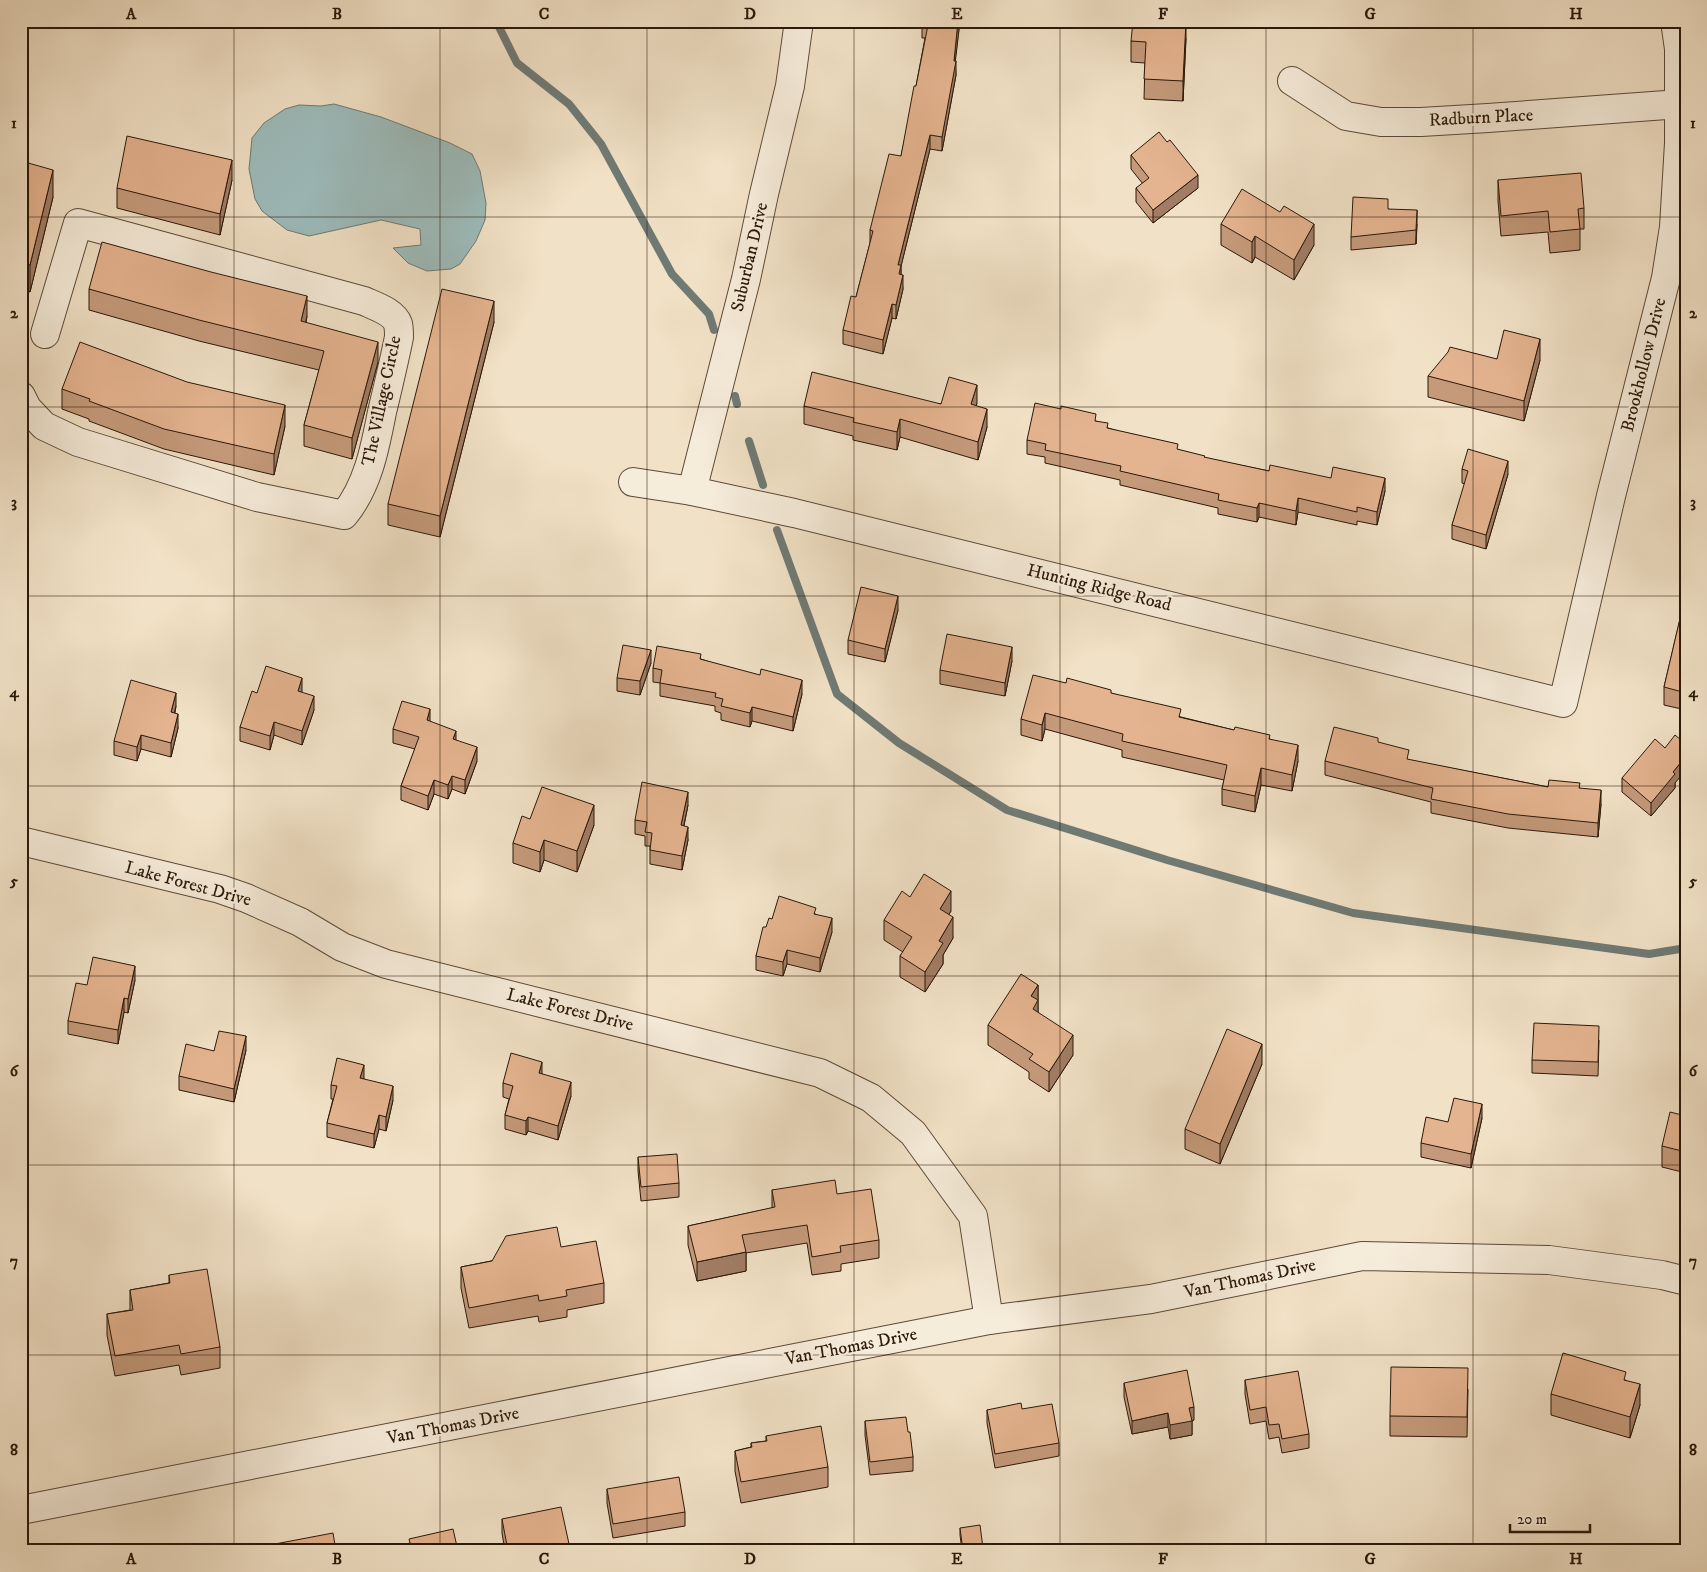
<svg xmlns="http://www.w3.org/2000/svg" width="1707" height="1572" font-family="'IM FELL DW Pica',serif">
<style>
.water{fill:#9dbcbc;stroke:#6f7a74}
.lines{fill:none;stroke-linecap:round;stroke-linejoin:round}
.stream{stroke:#6f7a74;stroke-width:8}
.street-casing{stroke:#5c4a38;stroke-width:30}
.street{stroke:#f6ecda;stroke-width:28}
.wall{fill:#c49a7b;stroke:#2b1809}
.shaded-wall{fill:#a07d64;stroke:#2b1809}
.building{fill:#e4b38f;stroke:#2b1809}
.grid{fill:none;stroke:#2b1809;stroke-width:1;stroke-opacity:0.55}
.labels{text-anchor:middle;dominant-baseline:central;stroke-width:4.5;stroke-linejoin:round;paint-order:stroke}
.street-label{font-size:18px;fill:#2b1809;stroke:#f6ecda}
.neatline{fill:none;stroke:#2b1809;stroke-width:2}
.grid-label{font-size:16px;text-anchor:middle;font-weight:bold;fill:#2b1809}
</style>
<rect width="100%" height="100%" fill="#f1e1c6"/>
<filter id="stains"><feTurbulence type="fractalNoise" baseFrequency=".004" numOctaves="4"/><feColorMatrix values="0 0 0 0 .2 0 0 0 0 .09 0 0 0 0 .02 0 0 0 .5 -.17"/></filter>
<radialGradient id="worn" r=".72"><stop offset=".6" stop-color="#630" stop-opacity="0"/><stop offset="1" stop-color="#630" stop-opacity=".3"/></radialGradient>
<polygon class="water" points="334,104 381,117 450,143 472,154 480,171 486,203 485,220 476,241 460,264 451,269 427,271 408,263 393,248 421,245 420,229 381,220 309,236 287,230 262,211 255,199 249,169 252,138 264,123 285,109 299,105 321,106"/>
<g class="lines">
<g class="stream">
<polyline points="496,21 517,63 569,104 601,144 672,274 709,314 714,330"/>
<polyline points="735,396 737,404"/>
<polyline points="749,441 763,485"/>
<polyline points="777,530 837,694 899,743 1007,810 1167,860 1353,913 1649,954 1686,948"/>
</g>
<defs>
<g id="street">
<polyline points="1292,81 1346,116 1381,122 1421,122 1488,118 1680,104"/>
<path d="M21,396L27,408L44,426L78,442L257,497L344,515C368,486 375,448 382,412C388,387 394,362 399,337C399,333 399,328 398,324C394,312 375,306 364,301L78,223L45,334"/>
<polyline points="633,482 692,491 794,513 1563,703 1611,496 1666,278 1674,227 1679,143 1679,49 1675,21"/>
<polyline points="692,491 746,279 764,194 790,86 799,21"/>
<polyline points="21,841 220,889 246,898 300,922 342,947 386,964 820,1073 871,1098 913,1133 973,1216 989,1320"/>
<polyline points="21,1510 989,1320 1151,1299 1362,1256 1549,1260 1662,1275 1686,1281"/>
</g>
</defs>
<use href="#street" class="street-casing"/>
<use href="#street" class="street"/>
</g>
<g class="wall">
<polygon points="922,21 960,21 955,61 956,75 942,151 930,149 901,266 901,274 903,289 896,319 892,318 883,354 843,344 843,330 856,297 870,243 870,230 901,156 916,86 925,38 922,38"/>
<polygon points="1542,21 1578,21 1543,26"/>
<polygon points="1186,38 1183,101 1144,99 1145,63 1131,62 1131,41"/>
<polygon points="1167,142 1198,188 1153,223 1136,202 1136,188 1143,184 1131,169 1131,155"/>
<polygon points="21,161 53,197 30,292 21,290"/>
<polygon points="232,180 220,235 117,208 117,188"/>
<polygon points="1498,180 1584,208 1584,229 1580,229 1580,250 1550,253 1548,232 1501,236 1498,201"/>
<polygon points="1388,209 1417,224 1416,244 1351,250 1351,237"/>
<polygon points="1221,224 1314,245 1294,280 1255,257 1252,263 1221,245"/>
<polygon points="89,289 307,316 306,323 378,362 352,459 304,446 304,425 319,370 199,341 89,310"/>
<polygon points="494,322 440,537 388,525 388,504"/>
<polygon points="1497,359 1540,360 1524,421 1428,397 1428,376"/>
<polygon points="62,389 285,426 274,475 164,449 89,421 89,419 62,409"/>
<polygon points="977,403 976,406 987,427 978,460 900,437 897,450 853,440 853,436 804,424 804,406"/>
<polygon points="1096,421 1108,428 1205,458 1269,471 1385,491 1377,525 1357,521 1357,525 1298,512 1296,525 1259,517 1257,522 1218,514 1218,508 1120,485 1120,480 1045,463 1045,457 1027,454 1027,440"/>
<polygon points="1462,469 1508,474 1486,549 1452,539 1452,525 1465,484 1462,483"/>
<polygon points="1686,582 1686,710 1664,705 1664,687 1682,611 1682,597"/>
<polygon points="898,610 885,662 848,654 848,640"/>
<polygon points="701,659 802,694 793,731 752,721 750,727 721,720 721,713 715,711 715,706 660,696 660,683 653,682 653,668"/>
<polygon points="1012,661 1005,696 940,684 940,670"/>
<polygon points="651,663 640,695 617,691 617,678"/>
<polygon points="257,693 302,693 314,710 302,745 274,735 270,750 240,741 240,727"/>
<polygon points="1111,693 1181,717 1270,739 1298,761 1292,791 1261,785 1255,812 1222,805 1222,789 1224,780 1122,757 1122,750 1045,729 1042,741 1021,735 1021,719"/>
<polygon points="176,706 175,713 178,728 171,757 141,749 137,761 114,755 114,741"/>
<polygon points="430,722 456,740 477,761 465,794 452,789 448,799 434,794 428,810 401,800 401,786 415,749 393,743 393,729"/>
<polygon points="1378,742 1409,760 1548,787 1580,788 1601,804 1598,837 1508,828 1431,813 1431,802 1325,775 1325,761"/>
<polygon points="1665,748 1675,783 1675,788 1651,816 1622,792 1622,778"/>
<polygon points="688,805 684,826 688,840 682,870 650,864 650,846 645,846 645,836 635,834 635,820"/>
<polygon points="530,819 594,825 577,872 544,860 540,872 513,863 513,843"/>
<polygon points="910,897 951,911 949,914 953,938 943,955 943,964 925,992 900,977 900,956 903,952 884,940 884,920"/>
<polygon points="816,914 832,932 820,972 787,964 783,976 756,970 756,956 766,927 772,919"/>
<polygon points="135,980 128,1013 124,1012 118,1044 68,1034 68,1021 87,985"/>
<polygon points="1038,985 1038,1012 1073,1055 1049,1092 1029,1079 1029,1072 988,1045 988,1025"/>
<polygon points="1599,1040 1598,1076 1532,1073 1532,1060"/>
<polygon points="246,1050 234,1102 179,1090 179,1076 214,1051"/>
<polygon points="1262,1064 1220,1164 1185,1149 1185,1129"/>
<polygon points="542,1074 571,1096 558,1140 528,1131 526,1135 505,1129 505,1115 509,1099 503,1097 503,1083"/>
<polygon points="364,1079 393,1100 386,1131 379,1129 374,1148 327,1137 327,1123 333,1099 331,1099 331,1085"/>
<polygon points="1686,1116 1686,1173 1662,1167 1662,1146"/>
<polygon points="1482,1118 1471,1168 1421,1157 1421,1143 1448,1122"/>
<polygon points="638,1157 679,1183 679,1197 641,1201 638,1171"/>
<polygon points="772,1190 837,1194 879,1240 879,1258 841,1264 841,1271 812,1275 807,1243 746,1253 746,1271 697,1281 688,1245 688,1226 772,1208"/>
<polygon points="561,1247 604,1283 604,1303 567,1310 567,1317 539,1322 538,1316 469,1328 461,1288 461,1267"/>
<polygon points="169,1275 220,1347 220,1368 181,1375 179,1365 115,1376 107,1335 107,1314 130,1310 130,1290 169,1283"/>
<polygon points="1245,1380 1309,1434 1309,1448 1282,1453 1279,1437 1269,1439 1266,1421 1250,1424 1245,1394"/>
<polygon points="1626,1380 1640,1405 1630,1438 1551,1415 1551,1394"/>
<polygon points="1124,1383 1194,1420 1192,1421 1192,1435 1170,1439 1168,1427 1132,1434 1124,1397"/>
<polygon points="1468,1389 1467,1437 1390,1436 1390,1416"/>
<polygon points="1022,1409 1059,1443 1059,1456 995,1468 987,1423 987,1410"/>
<polygon points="865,1421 908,1432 913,1457 913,1471 870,1475 865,1435"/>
<polygon points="766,1436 828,1467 828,1487 741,1503 735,1471 735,1451 751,1447 751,1443 766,1441"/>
<polygon points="607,1489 685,1512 685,1526 613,1538 607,1503"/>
<polygon points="502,1519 569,1551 505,1551 502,1533"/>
<polygon points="960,1528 983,1548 983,1551 962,1551 960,1535"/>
</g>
<g class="shaded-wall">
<polygon points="958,21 960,21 955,64 956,61 956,75 942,151 942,137 954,61"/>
<polygon points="1186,21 1186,38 1183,101 1183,81"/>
<polygon points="930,135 930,149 901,266 901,279 899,288 898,265"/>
<polygon points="232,160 232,180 220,235 220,214"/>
<polygon points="53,170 53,197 30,292 30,265"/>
<polygon points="1198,175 1198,188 1153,223 1153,210"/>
<polygon points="1417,210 1417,224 1416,244 1416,230"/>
<polygon points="1314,224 1314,245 1294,280 1294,260"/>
<polygon points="1255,236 1255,257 1252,263 1252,242"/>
<polygon points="903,275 903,289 896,319 896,305"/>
<polygon points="307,296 307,316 301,342 301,321"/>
<polygon points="494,301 494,322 440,537 440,516"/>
<polygon points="892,304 892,318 883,354 883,340"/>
<polygon points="1540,339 1540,360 1524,421 1524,401"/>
<polygon points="378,342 378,362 352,459 352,438"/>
<polygon points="977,385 977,403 971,422 971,404"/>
<polygon points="285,405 285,426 274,475 274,454"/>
<polygon points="987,409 987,427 978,460 978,442"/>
<polygon points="900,419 900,437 897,450 897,432"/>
<polygon points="1508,461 1508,474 1486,549 1486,535"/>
<polygon points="1385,478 1385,491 1377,525 1377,512"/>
<polygon points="1298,498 1298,512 1296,525 1296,511"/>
<polygon points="1259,503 1259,517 1257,522 1257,508"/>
<polygon points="898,596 898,610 885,662 885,649"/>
<polygon points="1012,647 1012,661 1005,696 1005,683"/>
<polygon points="651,650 651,663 640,695 640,681"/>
<polygon points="302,678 302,692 298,705 298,691"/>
<polygon points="802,680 802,694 793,731 793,717"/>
<polygon points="176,693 176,706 171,726 171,712"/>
<polygon points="314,696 314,710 302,745 302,731"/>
<polygon points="752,707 752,721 750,727 750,713"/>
<polygon points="430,709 430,723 427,720"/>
<polygon points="1045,713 1045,729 1042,741 1042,725"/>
<polygon points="178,714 178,728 171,757 171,743"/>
<polygon points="274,722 274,735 270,750 270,736"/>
<polygon points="456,731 456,745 453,739"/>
<polygon points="141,735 141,749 137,761 137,747"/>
<polygon points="1298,745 1298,761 1292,791 1292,775"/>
<polygon points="477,747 477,761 465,794 465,780"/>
<polygon points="1686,756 1686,770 1675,783 1675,788 1651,816 1651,803 1673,772"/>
<polygon points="1261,768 1261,785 1255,812 1255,796"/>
<polygon points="452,776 452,789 448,799 448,785"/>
<polygon points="434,780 434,794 428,810 428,796"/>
<polygon points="1601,790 1601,804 1598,837 1598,823"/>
<polygon points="688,792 688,805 681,839 681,825"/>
<polygon points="594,805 594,825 577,872 577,851"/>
<polygon points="688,827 688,840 682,870 682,856"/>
<polygon points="544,840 544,860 540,872 540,852"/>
<polygon points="951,891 951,911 940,929 940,909"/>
<polygon points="953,917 953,938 943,955 943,964 925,992 925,972 939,941"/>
<polygon points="832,918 832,932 820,972 820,958"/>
<polygon points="787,950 787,964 783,976 783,962"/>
<polygon points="135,966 135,980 128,1013 128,999"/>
<polygon points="1038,985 1038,1021 1033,1029 1031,996"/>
<polygon points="124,998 124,1012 118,1044 118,1030"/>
<polygon points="1073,1035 1073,1055 1049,1092 1049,1072"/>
<polygon points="246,1036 246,1050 234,1102 234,1089"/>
<polygon points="1262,1044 1262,1064 1220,1164 1220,1144"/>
<polygon points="542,1062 542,1075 539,1073"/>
<polygon points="364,1065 364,1079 360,1078"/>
<polygon points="571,1082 571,1096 558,1140 558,1126"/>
<polygon points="393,1086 393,1100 386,1131 386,1117"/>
<polygon points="1482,1104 1482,1118 1471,1168 1471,1154"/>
<polygon points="379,1115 379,1129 374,1148 374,1134"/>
<polygon points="528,1117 528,1131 526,1135 526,1121"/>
<polygon points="746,1252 746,1271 697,1281 697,1262"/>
<polygon points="1640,1384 1640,1405 1630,1438 1630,1417"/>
<polygon points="1194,1407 1194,1420 1192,1421 1192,1435 1170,1439 1170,1425 1189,1408"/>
<polygon points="1168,1413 1168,1427 1132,1434 1132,1421"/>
<polygon points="569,1544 569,1551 537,1551"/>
</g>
<g class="building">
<polygon points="922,21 958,21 954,61 956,61 942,137 930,135 898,265 901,265 899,274 903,275 896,305 892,304 883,340 843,330 851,296 856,297 873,231 870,230 889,154 901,156 914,86 916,86 928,25 922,24"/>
<polygon points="1133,21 1186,21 1183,81 1144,79 1146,42 1131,41"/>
<polygon points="1159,132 1167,142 1170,140 1198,175 1153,210 1136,188 1149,178 1131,155"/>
<polygon points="127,136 232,160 220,214 117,188"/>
<polygon points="21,161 53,170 30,265 21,263"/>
<polygon points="1581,173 1584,208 1578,209 1580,229 1550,232 1548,211 1501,216 1498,180"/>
<polygon points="1242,189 1280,212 1284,206 1314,224 1294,260 1255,236 1252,242 1221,224"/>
<polygon points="1353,197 1388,199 1388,209 1417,210 1416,230 1351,237"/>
<polygon points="102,242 211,272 307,296 301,321 378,342 352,438 304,425 324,351 199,320 89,289"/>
<polygon points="442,289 494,301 440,516 388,504"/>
<polygon points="1504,330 1540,339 1524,401 1428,376 1448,352 1450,347 1497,359"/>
<polygon points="80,342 187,382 285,405 274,454 164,429 89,401 90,399 62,389"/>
<polygon points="812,372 941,404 949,377 977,385 971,404 987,409 978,442 900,419 897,432 853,422 854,418 804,406"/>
<polygon points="1035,403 1061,409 1061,406 1096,414 1095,421 1108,423 1107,428 1178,444 1177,449 1205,456 1204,457 1269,471 1270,465 1331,478 1333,467 1385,478 1377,512 1357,507 1357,512 1298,498 1296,511 1259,503 1257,508 1218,500 1219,494 1120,471 1121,466 1045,450 1046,444 1027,440"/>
<polygon points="1468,449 1508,461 1486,535 1452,525 1468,471 1462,469"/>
<polygon points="1686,582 1686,693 1664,687 1685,597 1682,597"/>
<polygon points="861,587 898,596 885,649 848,640"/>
<polygon points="947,634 1012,647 1005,683 940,670"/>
<polygon points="623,645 651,650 640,681 617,678"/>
<polygon points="657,646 701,654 700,659 760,675 761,669 802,680 793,717 752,707 750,713 721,706 723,699 715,697 716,693 660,683 662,670 653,668"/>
<polygon points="266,666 302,678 298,691 314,696 302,731 274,722 270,736 240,727 252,691 257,693"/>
<polygon points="1033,675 1066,683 1067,678 1111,690 1111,693 1181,709 1179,717 1234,730 1235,727 1270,735 1269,739 1298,745 1292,775 1261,768 1255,796 1222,789 1227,765 1122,741 1123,734 1045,713 1042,725 1021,719"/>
<polygon points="131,680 176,693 171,712 178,714 171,743 141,735 137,747 114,741"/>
<polygon points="402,701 430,709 427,720 456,731 453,739 477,747 465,780 452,776 448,785 434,780 428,796 401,786 419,737 393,729"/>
<polygon points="1334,727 1378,738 1378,742 1409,750 1407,759 1548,787 1549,780 1580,783 1579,788 1601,790 1598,823 1508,814 1431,799 1433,788 1325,761"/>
<polygon points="1675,735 1686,744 1686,756 1673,772 1675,774 1651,803 1622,778 1655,739 1665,748"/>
<polygon points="642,782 688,792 681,825 688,827 682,856 650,850 652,833 645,832 647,822 635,820"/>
<polygon points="542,787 594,805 577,851 544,840 540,852 513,843 522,816 530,819"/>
<polygon points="924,874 951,891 940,909 953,917 939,941 943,943 925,972 900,956 912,937 884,920 902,891 910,897"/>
<polygon points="779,896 816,908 814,914 832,918 820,958 787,950 783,962 756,956 763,927 766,927 769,918 772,919"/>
<polygon points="93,957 135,966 128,999 124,998 118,1030 68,1021 76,983 87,985"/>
<polygon points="1021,974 1038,985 1031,996 1038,1000 1033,1009 1073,1035 1049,1072 1029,1059 1033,1054 988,1025"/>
<polygon points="1534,1023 1599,1026 1598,1062 1532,1060"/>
<polygon points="1227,1029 1262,1044 1220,1144 1185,1129"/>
<polygon points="219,1031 246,1036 234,1089 179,1076 186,1044 214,1051"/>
<polygon points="511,1053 542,1062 539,1073 571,1082 558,1126 528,1117 526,1121 505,1115 513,1086 503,1083"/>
<polygon points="337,1058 364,1065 360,1078 393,1086 386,1117 379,1115 374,1134 327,1123 337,1086 331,1085"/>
<polygon points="1454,1098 1482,1104 1471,1154 1421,1143 1426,1117 1448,1122"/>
<polygon points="1670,1112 1686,1116 1686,1152 1662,1146"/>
<polygon points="677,1154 679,1183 641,1187 638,1157"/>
<polygon points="835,1180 837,1194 871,1189 879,1240 840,1246 841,1252 812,1257 807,1225 742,1235 746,1252 697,1262 688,1226 775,1207 772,1190"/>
<polygon points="557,1227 561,1247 596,1241 604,1283 566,1290 567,1296 539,1301 538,1295 469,1308 461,1267 492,1261 506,1236"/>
<polygon points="207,1269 220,1347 181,1354 179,1345 115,1356 107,1314 133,1310 130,1290 170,1283 169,1275"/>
<polygon points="1563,1353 1626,1372 1624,1380 1640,1384 1630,1417 1551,1394"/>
<polygon points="1391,1367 1468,1368 1467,1417 1390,1416"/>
<polygon points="1187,1370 1194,1407 1189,1408 1192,1421 1170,1425 1168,1413 1132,1421 1124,1383"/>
<polygon points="1298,1371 1309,1434 1282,1439 1279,1424 1269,1425 1266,1407 1250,1410 1245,1380"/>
<polygon points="1021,1403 1022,1409 1052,1404 1059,1443 995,1454 987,1410"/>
<polygon points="906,1417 908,1432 910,1432 913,1457 870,1462 865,1421"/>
<polygon points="821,1426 828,1467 741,1482 735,1451 752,1447 751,1443 767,1441 766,1436"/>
<polygon points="679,1477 685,1512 613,1524 607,1489"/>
<polygon points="561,1507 569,1544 537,1551 508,1551 502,1519"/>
<polygon points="980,1525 983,1548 963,1551 960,1528"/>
<polygon points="453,1529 458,1551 383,1551 383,1549 410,1543 409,1539"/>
<polygon points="333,1533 336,1551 238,1551"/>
</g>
<path class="grid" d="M234,21V1551M440,21V1551M647,21V1551M854,21V1551M1060,21V1551M1266,21V1551M1473,21V1551M21,217H1686M21,407H1686M21,596H1686M21,786H1686M21,976H1686M21,1165H1686M21,1355H1686"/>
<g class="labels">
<g class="street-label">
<text transform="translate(1481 118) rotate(-3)">Radburn Place</text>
<text transform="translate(750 257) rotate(-77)">Suburban Drive</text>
<text transform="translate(1644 365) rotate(-76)">Brookhollow Drive</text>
<text transform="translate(382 401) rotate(-78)">The Village Circle</text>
<text transform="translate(1099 588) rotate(14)">Hunting Ridge Road</text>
<text transform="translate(188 884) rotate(15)">Lake Forest Drive</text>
<text transform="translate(570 1010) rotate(14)">Lake Forest Drive</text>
<text transform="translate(1250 1279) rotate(-12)">Van Thomas Drive</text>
<text transform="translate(851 1347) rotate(-11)">Van Thomas Drive</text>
<text transform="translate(453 1426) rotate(-11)">Van Thomas Drive</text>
</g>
</g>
<rect width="1707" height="1572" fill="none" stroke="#f1e1c6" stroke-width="55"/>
<path d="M1510 1524v8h80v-8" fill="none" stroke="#2b1809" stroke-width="2.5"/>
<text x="1517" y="1524" font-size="15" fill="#2b1809" stroke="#f6ecda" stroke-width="4" paint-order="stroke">20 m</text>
<rect x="28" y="28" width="1652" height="1516" class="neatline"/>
<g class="grid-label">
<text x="131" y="19">A</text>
<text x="337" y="19">B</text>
<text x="544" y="19">C</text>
<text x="750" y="19">D</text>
<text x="957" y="19">E</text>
<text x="1163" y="19">F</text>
<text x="1370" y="19">G</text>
<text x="1576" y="19">H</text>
<text x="14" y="128">1</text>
<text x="1693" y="128">1</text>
<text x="14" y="318">2</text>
<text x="1693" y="318">2</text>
<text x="14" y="507">3</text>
<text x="1693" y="507">3</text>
<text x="14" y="697">4</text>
<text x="1693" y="697">4</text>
<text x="14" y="886">5</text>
<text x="1693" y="886">5</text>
<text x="14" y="1076">6</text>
<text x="1693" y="1076">6</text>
<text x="14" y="1266">7</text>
<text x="1693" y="1266">7</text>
<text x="14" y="1455">8</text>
<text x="1693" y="1455">8</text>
<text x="131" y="1564">A</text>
<text x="337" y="1564">B</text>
<text x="544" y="1564">C</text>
<text x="750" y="1564">D</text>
<text x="957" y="1564">E</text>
<text x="1163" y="1564">F</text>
<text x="1370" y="1564">G</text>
<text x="1576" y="1564">H</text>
</g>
<rect width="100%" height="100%" filter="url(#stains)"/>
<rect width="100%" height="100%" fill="url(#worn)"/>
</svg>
